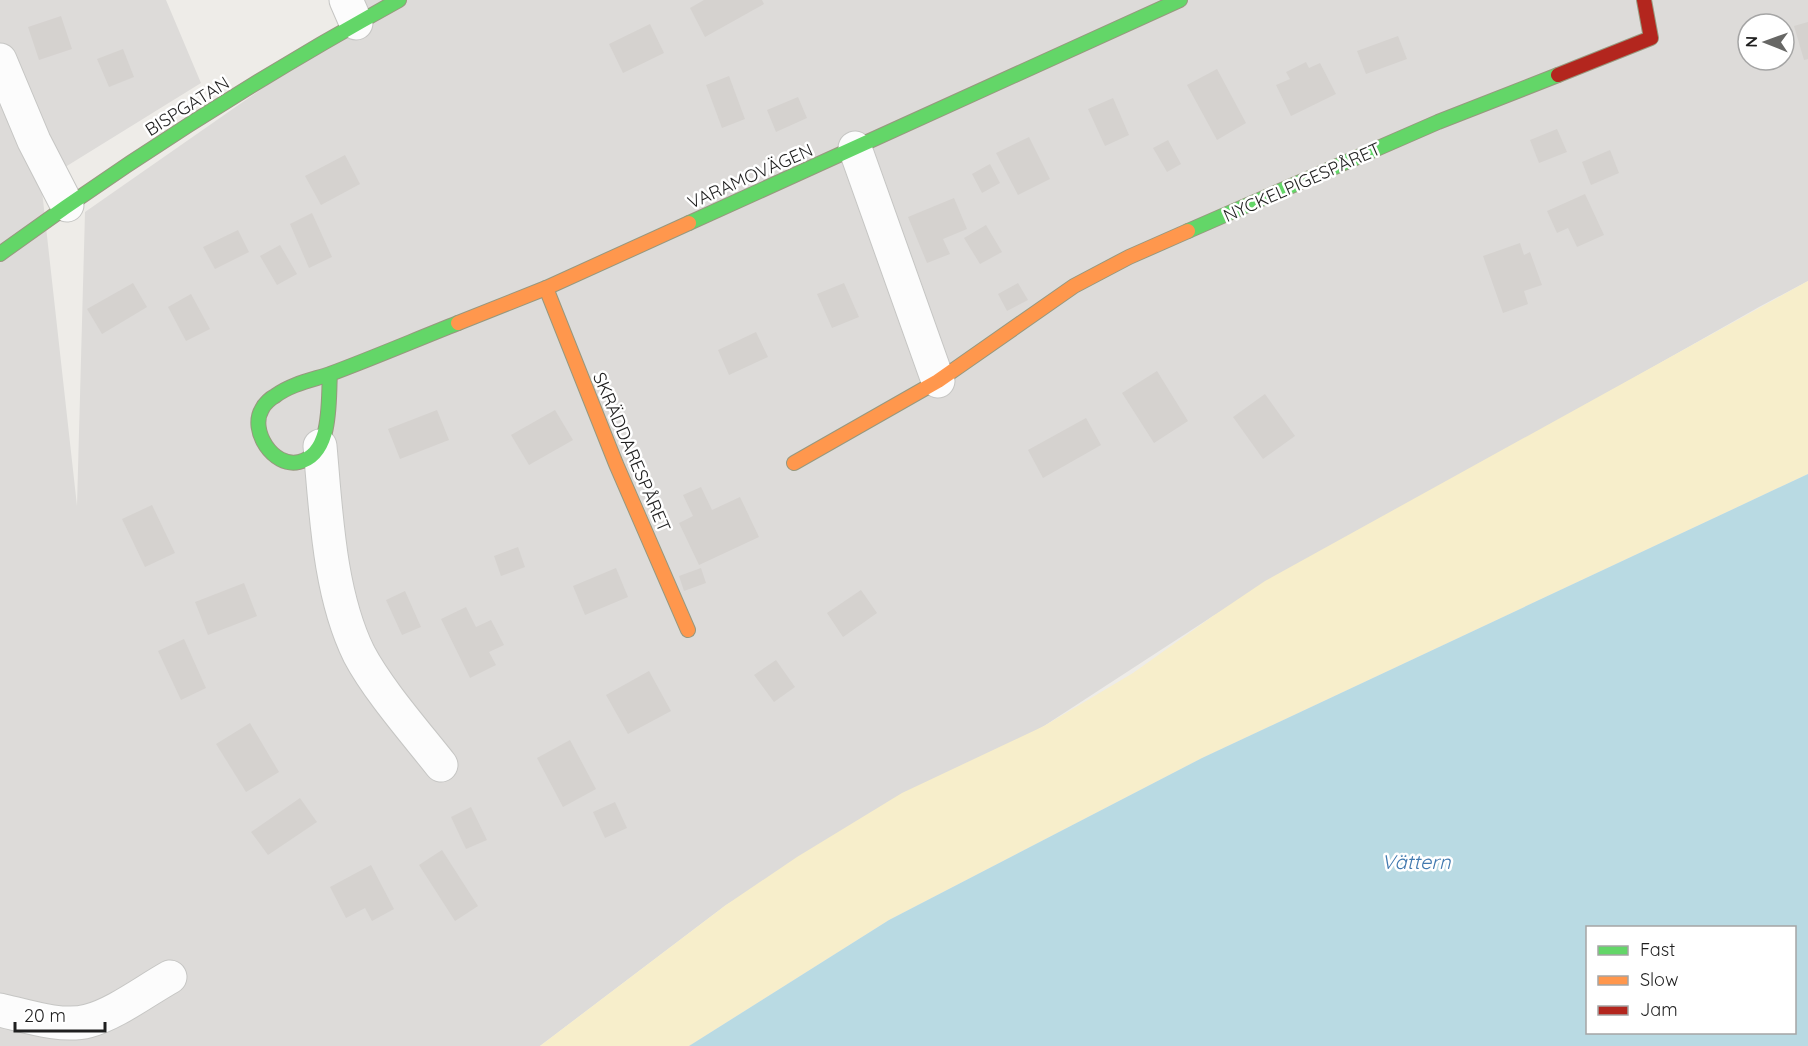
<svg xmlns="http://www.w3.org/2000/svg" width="1808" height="1046" font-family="Quicksand,sans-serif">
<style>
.residential{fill:#dddbd9;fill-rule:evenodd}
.sand{fill:#f7eecb}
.water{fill:#b9dae3;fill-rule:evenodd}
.building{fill:#d5d2cf}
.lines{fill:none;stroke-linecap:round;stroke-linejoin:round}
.street-casing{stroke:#c6c6c4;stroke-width:35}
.fast-casing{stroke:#97987e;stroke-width:16}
.slow-casing{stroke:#97987e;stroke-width:16}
.jam-casing{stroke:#97987e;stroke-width:16}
.street{stroke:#fcfcfc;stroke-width:33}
.fast{stroke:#63d668;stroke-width:14}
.slow{stroke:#ff974d;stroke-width:14}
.jam{stroke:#b3261e;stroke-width:14}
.labels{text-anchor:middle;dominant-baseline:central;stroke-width:5;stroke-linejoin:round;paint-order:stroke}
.street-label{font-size:18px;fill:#1f1f1f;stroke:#fff}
.water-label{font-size:20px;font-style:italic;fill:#4179af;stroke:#fff}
</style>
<rect width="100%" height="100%" fill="#eeece8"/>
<path class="residential" d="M0,0H166L201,83L41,182L77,506L85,212L356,23L348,0H1808V281L1759,307L1213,616L1044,726L726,905L540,1046H0ZM1748,24H1784V60H1748Z"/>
<polygon class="sand" points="1808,281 1808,474 1202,758 889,920 689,1046 540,1046 726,905 797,857 902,793 1044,726 1133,673 1213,616 1265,581"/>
<path class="water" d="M1808,474V1046H689L889,920L1202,758ZM1588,928H1794V1032H1588Z"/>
<g class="building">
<polygon points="704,0 762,0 764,4 705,37 690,8"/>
<polygon points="61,16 72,49 39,60 28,27"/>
<polygon points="1808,22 1808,59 1804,60 1794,26"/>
<polygon points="650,24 664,53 623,73 609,44"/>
<polygon points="1398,36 1407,59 1366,74 1357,51"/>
<polygon points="123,49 134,77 109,87 97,59"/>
<polygon points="1306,62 1309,68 1320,63 1336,94 1291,116 1276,85 1290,79 1286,72"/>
<polygon points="1217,69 1246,123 1217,140 1187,85"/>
<polygon points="729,76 745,119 722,128 706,85"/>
<polygon points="798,97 807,118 776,132 767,110"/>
<polygon points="1113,98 1129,135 1105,146 1088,109"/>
<polygon points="1557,129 1567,152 1539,163 1530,140"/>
<polygon points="1029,137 1050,179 1018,195 996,153"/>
<polygon points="1168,140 1181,164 1167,172 1153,148"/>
<polygon points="1610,150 1619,173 1591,185 1582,162"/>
<polygon points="345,155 360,184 321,205 305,176"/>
<polygon points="990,164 1000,183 982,193 972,174"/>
<polygon points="1585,194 1604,235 1577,247 1568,228 1557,233 1547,211"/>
<polygon points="954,198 967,229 943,239 950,254 927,263 908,217"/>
<polygon points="312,213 332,257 309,268 290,224"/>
<polygon points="986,225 1002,252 980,264 964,238"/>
<polygon points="238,230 249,252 215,269 203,247"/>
<polygon points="1520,243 1524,255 1530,252 1542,285 1524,291 1528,304 1503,313 1483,256"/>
<polygon points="280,245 297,274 277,285 260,256"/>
<polygon points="133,283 147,307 102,334 87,309"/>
<polygon points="844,283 859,317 832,328 817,294"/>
<polygon points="1018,283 1028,300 1007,311 998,294"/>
<polygon points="191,294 210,329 186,341 168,307"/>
<polygon points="756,332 768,357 729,375 718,350"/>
<polygon points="1157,371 1188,421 1154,443 1122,393"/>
<polygon points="1265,394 1295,436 1263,459 1233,417"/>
<polygon points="437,410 449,440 400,459 388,429"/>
<polygon points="555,410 573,440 529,465 511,435"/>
<polygon points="1086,418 1101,445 1043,478 1028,450"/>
<polygon points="701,487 712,510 740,497 759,537 699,565 679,523 693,516 683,495"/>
<polygon points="152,505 175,553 145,567 122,519"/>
<polygon points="518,547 525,567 501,576 494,556"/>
<polygon points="616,568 628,597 585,615 573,586"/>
<polygon points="701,568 706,583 684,591 679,576"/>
<polygon points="244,583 257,616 208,635 195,602"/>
<polygon points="861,590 877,613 843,637 827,613"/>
<polygon points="405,591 421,627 402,635 386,600"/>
<polygon points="466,607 476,627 491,620 504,645 489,652 496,665 470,678 441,619"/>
<polygon points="184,639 206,688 181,700 158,651"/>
<polygon points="776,660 795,687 774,702 754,675"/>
<polygon points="649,671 671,711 628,734 606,695"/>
<polygon points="250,723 279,772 246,792 216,744"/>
<polygon points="570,740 596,789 563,807 537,758"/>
<polygon points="300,798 317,822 268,855 251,832"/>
<polygon points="615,802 627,828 605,838 593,812"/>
<polygon points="471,807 487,840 466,849 451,817"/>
<polygon points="442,850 478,906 455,921 419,865"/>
<polygon points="371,865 394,909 372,921 365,908 346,918 330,887"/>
</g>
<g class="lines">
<defs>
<g id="street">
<polyline points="346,0 356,23"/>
<polyline points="0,60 34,141 67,205"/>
<polyline points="855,148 938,381"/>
<path d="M320,446C326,512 329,593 359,654C378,690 415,732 441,765"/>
<path d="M0,1010C26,1016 62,1028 88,1021C115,1014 145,991 170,977"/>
</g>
<g id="fast">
<polyline points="689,223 1180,0"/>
<polyline points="1188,231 1438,122 1558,75"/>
<path d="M0,254C127,161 261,76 399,0"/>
<path d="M330,374C328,401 333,454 299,462C273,468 249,430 262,409C264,404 271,398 275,396C291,384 312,380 330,374C373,358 415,340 458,323"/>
</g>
<g id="slow">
<polyline points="546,288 616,464 688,630"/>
<polyline points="458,323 546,288 689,223"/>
<polyline points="794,463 938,381 1074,286 1129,257 1188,231"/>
</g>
<polyline id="jam" points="1558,75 1651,38 1644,0"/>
</defs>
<use href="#street" class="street-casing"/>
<use href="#fast" class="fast-casing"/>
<use href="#slow" class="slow-casing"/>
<use href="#jam" class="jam-casing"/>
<use href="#street" class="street"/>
<use href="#fast" class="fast"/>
<use href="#slow" class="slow"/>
<use href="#jam" class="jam"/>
</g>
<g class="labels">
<g class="street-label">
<text transform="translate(187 106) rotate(-32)">BISPGATAN</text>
<text transform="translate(750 176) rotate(-24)">VARAMOVÄGEN</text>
<text transform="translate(1302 182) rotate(-24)">NYCKELPIGESPÅRET</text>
<text transform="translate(632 452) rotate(67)">SKRÄDDARESPÅRET</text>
</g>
<g class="water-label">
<text x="1416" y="861">Vättern</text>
</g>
</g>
<rect x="1586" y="926" width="210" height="108" fill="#ffffff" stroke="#a5a5a5" stroke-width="1.5"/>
<rect x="1598" y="946" width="30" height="9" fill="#63d668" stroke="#a5a5a5" stroke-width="1.5"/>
<text x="1640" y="956" font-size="18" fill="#1f1f1f">Fast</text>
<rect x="1598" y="976" width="30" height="9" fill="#ff974d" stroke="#a5a5a5" stroke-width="1.5"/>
<text x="1640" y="986" font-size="18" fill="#1f1f1f">Slow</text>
<rect x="1598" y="1006" width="30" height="9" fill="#b3261e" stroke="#a5a5a5" stroke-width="1.5"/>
<text x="1640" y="1016" font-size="18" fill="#1f1f1f">Jam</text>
<g transform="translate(1766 42) rotate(271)"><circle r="28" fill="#ffffff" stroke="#a5a5a5" stroke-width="1.5"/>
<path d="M0-4.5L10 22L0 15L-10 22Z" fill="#676765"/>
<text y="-9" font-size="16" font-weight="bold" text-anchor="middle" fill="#1f1f1f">N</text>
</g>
<path d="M15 1022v9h90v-9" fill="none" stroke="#1f1f1f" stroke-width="3"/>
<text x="24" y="1022" font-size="18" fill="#1f1f1f" stroke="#ffffff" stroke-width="4.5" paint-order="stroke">20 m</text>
</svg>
